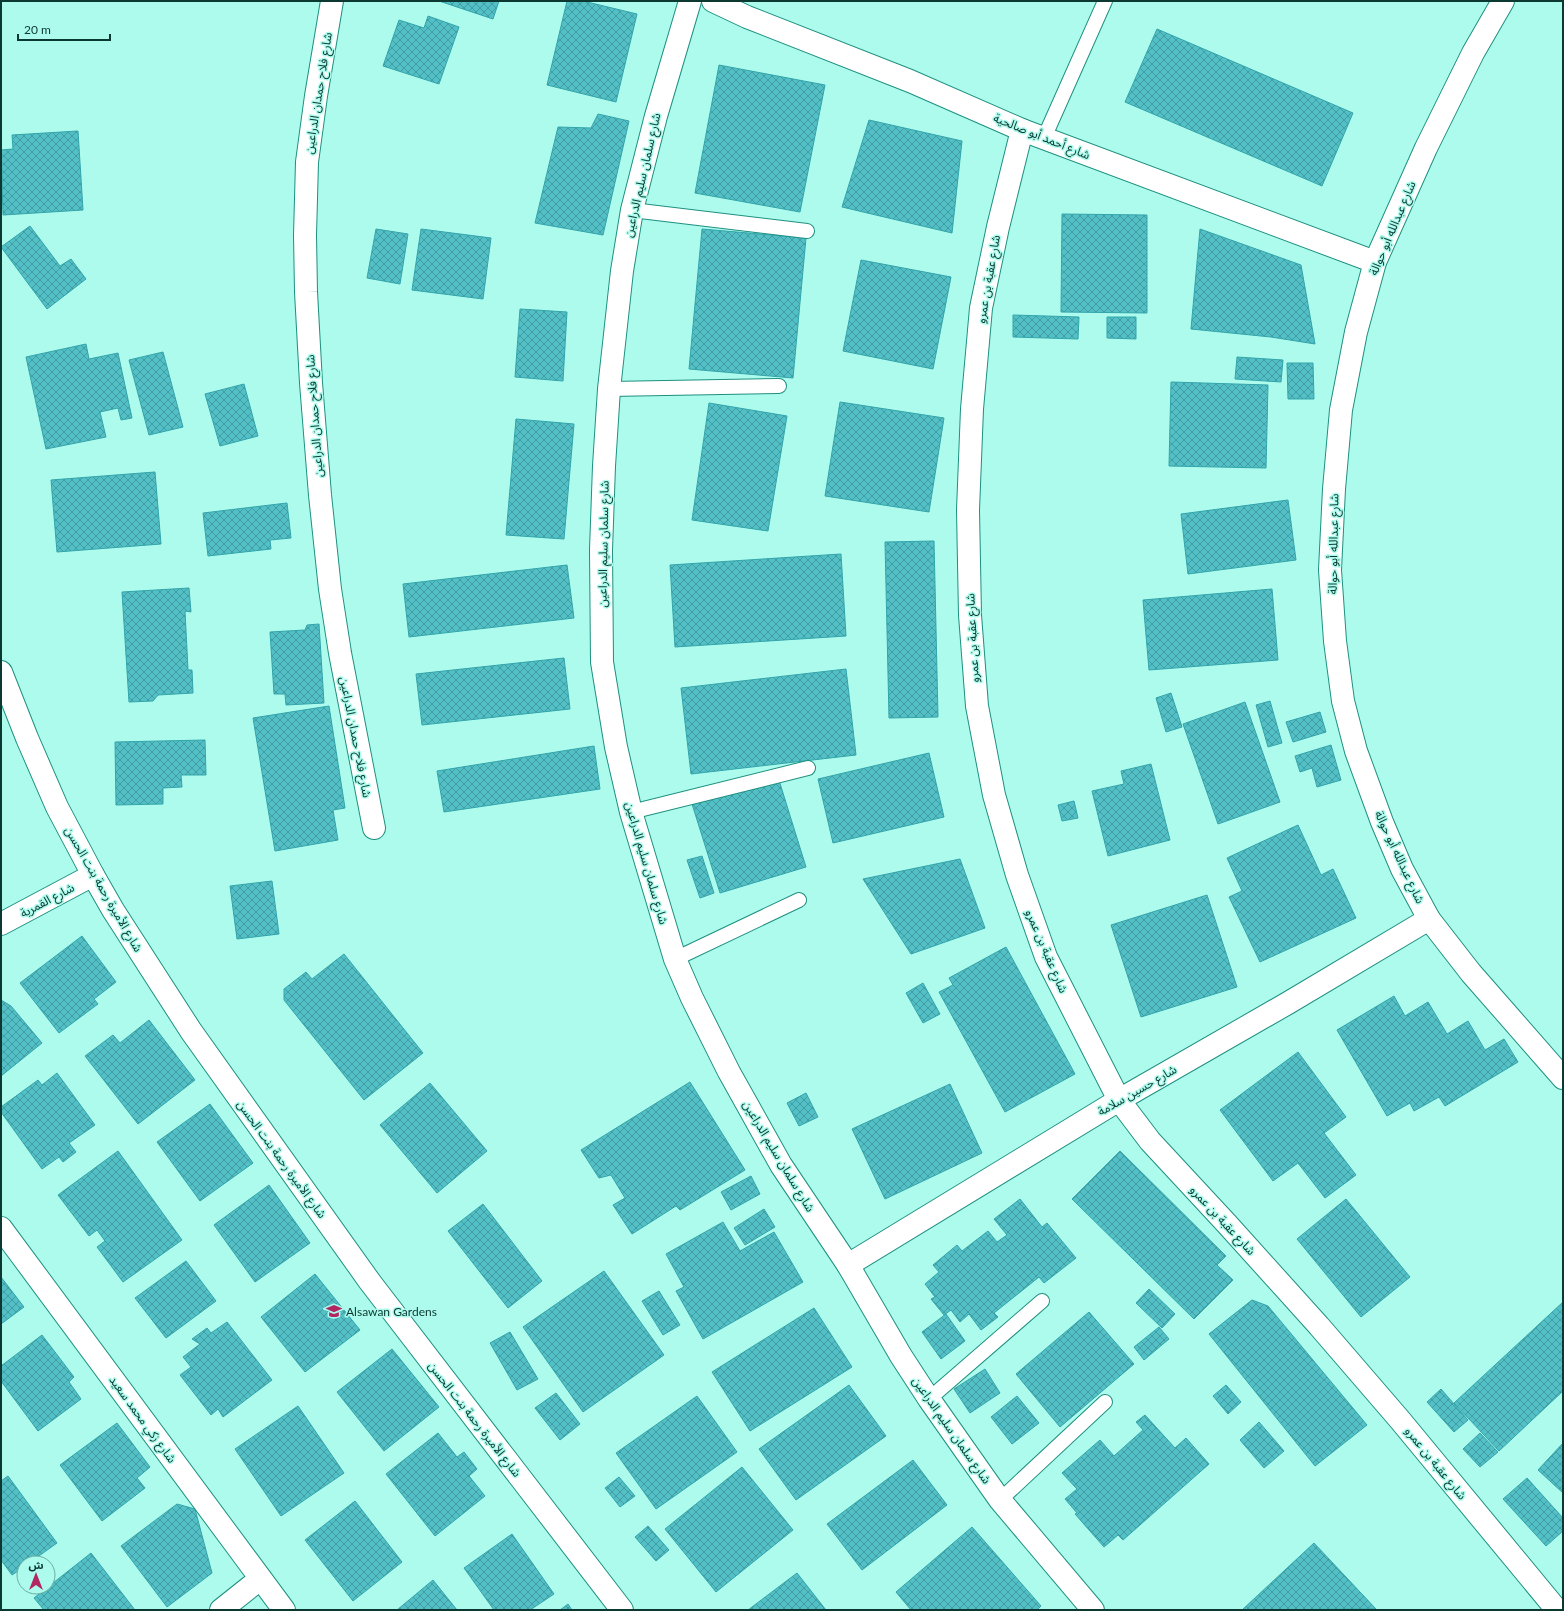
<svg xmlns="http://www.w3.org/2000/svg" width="1564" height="1611" font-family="Lato,'Noto Sans Arabic',sans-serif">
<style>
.building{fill:url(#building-cross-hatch);stroke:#32a5ab}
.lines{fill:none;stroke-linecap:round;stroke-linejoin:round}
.service-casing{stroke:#1e9080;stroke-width:16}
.minor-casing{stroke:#1e9080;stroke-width:24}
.tertiary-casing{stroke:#1e9080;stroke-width:24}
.service{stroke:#fff;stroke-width:14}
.minor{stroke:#fff;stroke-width:22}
.tertiary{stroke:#fff;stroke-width:22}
.labels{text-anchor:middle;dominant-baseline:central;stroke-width:3;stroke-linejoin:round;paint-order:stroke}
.street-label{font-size:12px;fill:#0b3932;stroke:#adfbec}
.poi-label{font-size:12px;fill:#0b3932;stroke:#adfbec;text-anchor:start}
</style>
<defs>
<pattern id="building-cross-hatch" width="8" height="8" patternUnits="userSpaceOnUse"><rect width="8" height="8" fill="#52c0c6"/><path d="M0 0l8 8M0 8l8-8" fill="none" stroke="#429da1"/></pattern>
</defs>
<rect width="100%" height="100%" fill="#adfbec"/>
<g class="building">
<polygon points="439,1 499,1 493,19"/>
<polygon points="567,1 583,1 637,14 616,102 547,85"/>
<polygon points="428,16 459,27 439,84 383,66 399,20 424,28"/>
<polygon points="1157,29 1353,113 1322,186 1125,102"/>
<polygon points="719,65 825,85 800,212 695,193"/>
<polygon points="598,114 629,121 603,235 535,223 558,127 591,128"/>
<polygon points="869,120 962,141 952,233 842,207"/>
<polygon points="78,131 83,210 3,215 1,150 13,149 12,135"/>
<polygon points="1062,214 1147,215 1147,313 1061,312"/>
<polygon points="30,226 60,266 71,259 86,279 47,309 1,247"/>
<polygon points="376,229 408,234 400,284 367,278"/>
<polygon points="421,229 491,238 483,299 412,290"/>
<polygon points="702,229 806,238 793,378 689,369"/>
<polygon points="1200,229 1301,265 1315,344 1271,337 1191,329"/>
<polygon points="861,260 951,277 933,369 843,351"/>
<polygon points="520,309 567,312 563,381 515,377"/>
<polygon points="1013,315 1079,317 1078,339 1013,337"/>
<polygon points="1107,317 1136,317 1136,339 1107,338"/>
<polygon points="86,344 89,359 118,353 132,418 121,420 118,408 100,412 106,437 46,449 26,357"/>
<polygon points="163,352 183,427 149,435 129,360"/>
<polygon points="1237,357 1283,360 1281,382 1235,379"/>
<polygon points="1287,363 1313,363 1314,399 1288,399"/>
<polygon points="1171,382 1268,385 1266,468 1169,466"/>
<polygon points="244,384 258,436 220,446 205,394"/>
<polygon points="840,402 944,418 929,512 825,496"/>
<polygon points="709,403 787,416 768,531 692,520"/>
<polygon points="516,419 574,424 564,539 506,535"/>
<polygon points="155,472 161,544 57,552 51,480"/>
<polygon points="1288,500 1296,560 1188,574 1181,514"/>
<polygon points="287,503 291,538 270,540 271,549 208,556 203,513"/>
<polygon points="934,541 938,717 889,718 885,542"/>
<polygon points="841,554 846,636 675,647 670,565"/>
<polygon points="567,565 574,618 409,637 403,584"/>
<polygon points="189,588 191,612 185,611 188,670 192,670 193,693 158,695 153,701 129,702 122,592"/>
<polygon points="1272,589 1278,660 1149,670 1143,600"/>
<polygon points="319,624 324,703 286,705 285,694 274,694 270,632 305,630 307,625"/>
<polygon points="564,658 570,709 422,725 416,674"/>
<polygon points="846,669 856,755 691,774 681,688"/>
<polygon points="1171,693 1182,727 1166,732 1156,698"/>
<polygon points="1270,701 1282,743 1268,747 1256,705"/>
<polygon points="1245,702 1280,802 1218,824 1183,724"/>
<polygon points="329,706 345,808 333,810 338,840 275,851 253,718"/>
<polygon points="1320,712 1326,732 1293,742 1286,722"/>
<polygon points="205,740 206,775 181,775 182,787 163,788 163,804 116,805 115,742"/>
<polygon points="1331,745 1341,780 1317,787 1312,768 1300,772 1295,756"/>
<polygon points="594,746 600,789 444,812 437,771"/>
<polygon points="929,753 944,817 833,843 818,779"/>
<polygon points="1151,764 1170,840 1108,856 1092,791 1124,784 1121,771"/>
<polygon points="778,777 806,867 720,893 692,804"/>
<polygon points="1074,801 1078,818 1062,821 1058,805"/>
<polygon points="1298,825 1321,875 1333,869 1356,918 1260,962 1229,897 1242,891 1227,858"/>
<polygon points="702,856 714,893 700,898 687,860"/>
<polygon points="960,859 985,928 911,954 863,879"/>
<polygon points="272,881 279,934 237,939 230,886"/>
<polygon points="1207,895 1237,987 1141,1017 1111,925"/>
<polygon points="82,936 116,982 94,999 98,1004 59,1033 20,983"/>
<polygon points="1006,947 1075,1074 1005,1112 939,992 953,985 949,978"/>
<polygon points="344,954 423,1053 364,1100 284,1000 284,989 306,972 312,979"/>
<polygon points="923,983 940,1014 923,1023 906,993"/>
<polygon points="1394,996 1405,1016 1428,1002 1447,1034 1468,1021 1485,1050 1504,1039 1518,1062 1445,1106 1439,1097 1414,1111 1410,1103 1387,1116 1337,1030"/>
<polygon points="1,1000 11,1006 42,1043 1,1076"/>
<polygon points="149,1020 195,1080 138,1124 85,1056 113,1035 120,1043"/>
<polygon points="1298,1052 1346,1117 1324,1133 1356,1175 1325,1198 1298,1163 1273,1181 1220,1110"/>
<polygon points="57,1073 95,1125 69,1143 76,1152 63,1162 59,1157 42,1169 1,1112 1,1107 38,1080 42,1085"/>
<polygon points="690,1082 745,1170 680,1210 676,1206 632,1234 613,1205 625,1198 611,1175 599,1178 581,1150"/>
<polygon points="430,1083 487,1151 437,1193 380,1125"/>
<polygon points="950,1084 982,1153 885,1199 852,1129"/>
<polygon points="806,1093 818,1117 799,1126 787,1103"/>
<polygon points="210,1104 253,1163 200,1201 157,1142"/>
<polygon points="118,1151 182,1240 123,1282 97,1247 105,1241 97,1230 89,1236 58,1195"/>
<polygon points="1120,1151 1226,1256 1217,1265 1233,1280 1194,1319 1072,1199"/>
<polygon points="751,1176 760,1194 731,1210 721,1192"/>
<polygon points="269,1185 310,1243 255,1282 214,1225"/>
<polygon points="1020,1199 1042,1227 1047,1223 1076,1258 1044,1283 1039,1277 994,1313 998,1317 981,1330 969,1314 960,1322 951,1310 944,1315 931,1299 935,1297 925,1284 939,1272 933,1265 957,1245 962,1251 988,1231 997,1242 1007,1235 994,1219"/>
<polygon points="1346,1199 1410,1277 1361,1317 1297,1239"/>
<polygon points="483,1204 542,1281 508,1308 448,1231"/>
<polygon points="764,1209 775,1227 745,1245 734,1228"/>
<polygon points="723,1222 740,1251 774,1232 803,1282 703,1339 676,1291 684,1287 666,1254"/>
<polygon points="186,1261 216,1301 166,1338 135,1298"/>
<polygon points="604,1271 664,1355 583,1412 523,1327"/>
<polygon points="315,1274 360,1330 305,1372 261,1317"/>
<polygon points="1,1277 24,1307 1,1324"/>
<polygon points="1149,1289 1175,1314 1162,1328 1136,1303"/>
<polygon points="659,1291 680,1325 663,1335 642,1301"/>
<polygon points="1252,1300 1268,1306 1367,1425 1315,1466 1209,1334"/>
<polygon points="1563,1302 1563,1391 1499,1451 1454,1403"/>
<polygon points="814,1308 852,1367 750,1431 712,1372"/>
<polygon points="1089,1312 1134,1364 1060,1427 1016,1374"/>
<polygon points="946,1314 965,1341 941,1359 922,1332"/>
<polygon points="227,1322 272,1380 223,1417 218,1409 211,1415 180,1375 191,1367 183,1357 200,1344 192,1339 207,1328 211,1333"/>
<polygon points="1159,1327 1169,1339 1144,1360 1134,1347"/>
<polygon points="510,1332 538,1379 517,1390 490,1343"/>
<polygon points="42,1335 74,1377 69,1382 81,1399 38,1431 1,1381 1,1366"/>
<polygon points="392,1349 439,1407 384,1451 337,1392"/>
<polygon points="985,1369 1000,1393 970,1413 954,1389"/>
<polygon points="849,1385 886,1436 796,1500 759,1449"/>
<polygon points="1226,1385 1241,1402 1228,1414 1213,1396"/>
<polygon points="1441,1389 1468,1420 1454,1432 1427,1402"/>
<polygon points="556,1393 580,1424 560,1440 535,1408"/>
<polygon points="697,1396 737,1452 656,1509 616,1453"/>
<polygon points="1017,1396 1039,1423 1012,1444 991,1417"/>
<polygon points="298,1406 344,1473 281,1516 235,1449"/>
<polygon points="1145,1415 1175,1448 1186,1438 1209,1464 1123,1540 1118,1535 1104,1547 1075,1514 1077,1513 1065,1499 1077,1489 1062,1473 1100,1440 1114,1456 1143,1430 1136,1422"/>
<polygon points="1259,1422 1284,1451 1264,1468 1240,1440"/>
<polygon points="117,1423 150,1467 137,1478 145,1488 102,1521 60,1465"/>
<polygon points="438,1433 457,1457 464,1452 477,1469 469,1476 485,1496 435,1536 386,1474"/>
<polygon points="1480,1433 1498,1452 1480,1467 1463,1449"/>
<polygon points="1563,1443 1563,1493 1538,1470"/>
<polygon points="913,1460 947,1505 862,1570 827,1524"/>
<polygon points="742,1467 793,1530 716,1592 665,1529"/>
<polygon points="8,1476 57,1543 29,1563 24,1563 24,1567 12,1575 1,1560 1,1481"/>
<polygon points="619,1477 635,1496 620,1507 605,1488"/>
<polygon points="1527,1478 1563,1518 1563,1531 1546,1546 1503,1499"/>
<polygon points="355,1501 402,1562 353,1601 305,1540"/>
<polygon points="177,1504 195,1509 212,1573 167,1607 121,1546"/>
<polygon points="648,1526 669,1550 656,1561 635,1537"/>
<polygon points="972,1527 1041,1606 1037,1610 911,1610 896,1592"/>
<polygon points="512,1534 554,1594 530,1610 494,1610 464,1568"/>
<polygon points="1314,1543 1376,1609 1242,1610"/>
<polygon points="91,1553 135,1610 44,1610 34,1598"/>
<polygon points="797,1573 826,1610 748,1610"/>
<polygon points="433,1580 457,1610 397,1610"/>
<polygon points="568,1604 572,1610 560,1610"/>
</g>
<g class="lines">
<defs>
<g id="service">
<polyline points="1044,138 1105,1"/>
<polyline points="632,210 807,231"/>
<polyline points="609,389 779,386"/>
<polyline points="631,812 808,768"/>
<polyline points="675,959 799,900"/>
<polyline points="929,1399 1042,1301"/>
<polyline points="1000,1500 1105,1402"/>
</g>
<g id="minor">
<polyline points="332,1 316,96 307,162 305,235 306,292 311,383 320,495 330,589 340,653 374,828"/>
<polyline points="713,1 747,17 910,81 1022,130 1375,262"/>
<polyline points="1503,1 1473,53 1426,148 1375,262 1356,332 1341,410 1334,489 1330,570 1335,641 1343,701 1356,751 1382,822 1402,869 1429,919 1471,973 1563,1078"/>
<polyline points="1022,130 998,227 981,308 972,409 968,510 970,615 977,706 994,795 1017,875 1046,957 1119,1100 1150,1141 1227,1224 1319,1326 1400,1420 1557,1610"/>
<polyline points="1,924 93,875"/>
<polyline points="1,1228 284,1610"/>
<polyline points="848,1265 1119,1100 1288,1003 1429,919"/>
<polyline points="221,1610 260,1579"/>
</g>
<g id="tertiary">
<polyline points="690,1 656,116 632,210 622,271 609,389 604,466 601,550 602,662 616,747 631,812 675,959 692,998 729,1072 781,1165 848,1265 901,1356 929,1399 1000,1500 1093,1610"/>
<polyline points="1,672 27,738 57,807 93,875 113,910 191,1031 370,1282 622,1610"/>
</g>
</defs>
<use href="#service" class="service-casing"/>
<use href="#minor" class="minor-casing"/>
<use href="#tertiary" class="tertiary-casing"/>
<use href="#service" class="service"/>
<use href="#minor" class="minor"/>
<use href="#tertiary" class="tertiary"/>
</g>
<defs>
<symbol id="school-bare" viewBox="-9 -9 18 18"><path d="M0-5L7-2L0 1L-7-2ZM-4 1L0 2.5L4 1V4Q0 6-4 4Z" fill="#b22762" stroke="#adfbec" stroke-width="2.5" paint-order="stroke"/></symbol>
</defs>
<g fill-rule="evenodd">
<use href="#school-bare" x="323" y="1300" width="22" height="22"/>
</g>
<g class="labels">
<g class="street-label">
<text transform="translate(318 93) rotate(-81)">شارع فلاح حمدان الدراعين</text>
<text transform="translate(1042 136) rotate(22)">شارع أحمد أبو صالحية</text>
<text transform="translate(642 175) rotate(-77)">شارع سلمان سليم الدراعين</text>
<text transform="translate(1392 228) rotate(-67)">شارع عبدالله أبو حوالة</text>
<text transform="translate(988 279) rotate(-80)">شارع عقبة بن عمرو</text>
<text transform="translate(314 416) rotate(-94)">شارع فلاح حمدان الدراعين</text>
<text transform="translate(603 544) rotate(-89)">شارع سلمان سليم الدراعين</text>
<text transform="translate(1333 544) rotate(-89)">شارع عبدالله أبو حوالة</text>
<text transform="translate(972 638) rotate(-93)">شارع عقبة بن عمرو</text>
<text transform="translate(356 737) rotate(79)">شارع فلاح حمدان الدراعين</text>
<text transform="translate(1400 857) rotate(65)">شارع عبدالله أبو حوالة</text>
<text transform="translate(647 863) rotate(74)">شارع سلمان سليم الدراعين</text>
<text transform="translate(104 889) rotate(60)">شارع الأميرة رحمة بنت الحسن</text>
<text transform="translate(47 900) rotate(-28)">شارع القمرية</text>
<text transform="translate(1047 951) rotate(67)">شارع عقبة بن عمرو</text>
<text transform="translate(1137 1090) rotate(-30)">شارع حسين سلامة</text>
<text transform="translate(779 1156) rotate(59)">شارع سلمان سليم الدراعين</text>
<text transform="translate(282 1159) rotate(54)">شارع الأميرة رحمة بنت الحسن</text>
<text transform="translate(1223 1220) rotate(47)">شارع عقبة بن عمرو</text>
<text transform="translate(143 1419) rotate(54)">شارع زكي محمد سعيد</text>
<text transform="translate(475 1419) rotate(52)">شارع الأميرة رحمة بنت الحسن</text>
<text transform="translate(952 1430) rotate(55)">شارع سلمان سليم الدراعين</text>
<text transform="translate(1436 1463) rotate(51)">شارع عقبة بن عمرو</text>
</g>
<g class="poi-label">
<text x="346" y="1311">Alsawan Gardens</text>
</g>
</g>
<rect width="1564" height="1611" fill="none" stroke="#0b3932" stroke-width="4"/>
<g transform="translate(36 1575)"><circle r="19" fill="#adfbec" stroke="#6cada2"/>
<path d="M0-3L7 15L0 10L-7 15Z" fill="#b22762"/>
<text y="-6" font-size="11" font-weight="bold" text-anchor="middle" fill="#0b3932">ش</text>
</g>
<path d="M18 34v6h92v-6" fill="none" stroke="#0b3932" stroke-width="2"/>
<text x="24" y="34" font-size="12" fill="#0b3932" stroke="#adfbec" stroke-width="3" paint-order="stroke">20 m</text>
</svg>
